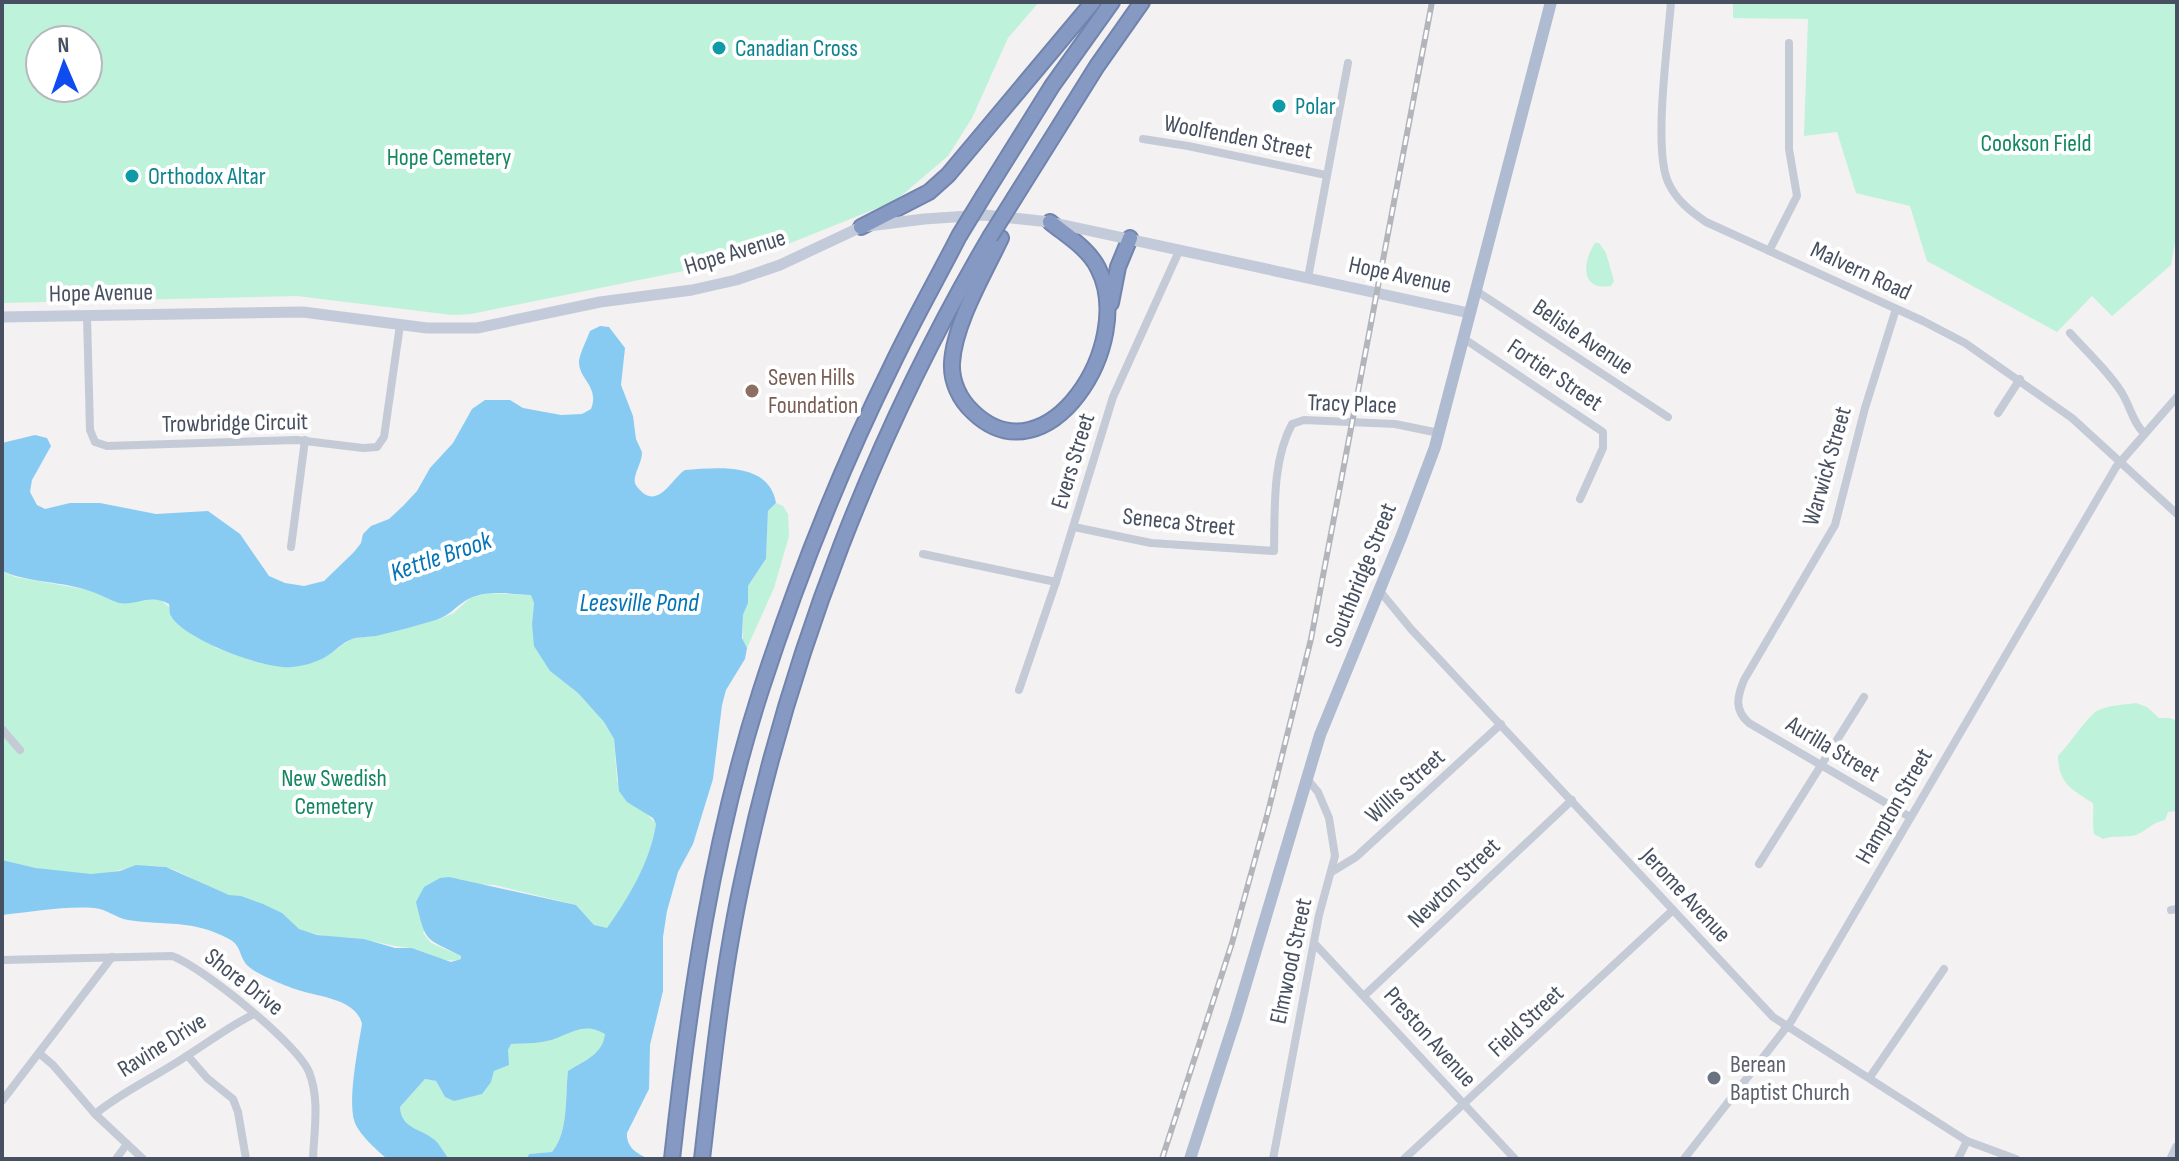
<svg xmlns="http://www.w3.org/2000/svg" width="2179" height="1161" font-family="'Sofia Sans Condensed',sans-serif">
<style>
.green{fill:#bef2db;fill-rule:evenodd}
.water{fill:#88cbf2}
.lines{fill:none;stroke-linecap:round;stroke-linejoin:round}
.highway-casing{stroke:#7184ae;stroke-width:18}
.street{stroke:#c4cad6;stroke-width:8}
.secondary{stroke:#c3cada;stroke-width:11}
.primary{stroke:#afbbd1;stroke-width:12}
.highway{stroke:#8699c2;stroke-width:14}
.rail-casing{stroke:#b3b5bc;stroke-width:6}
.rail{stroke:#fff;stroke-width:3;stroke-dasharray:9;stroke-linecap:butt}
.highway-bridge-casing{stroke:#7184ae;stroke-width:18;stroke-linecap:butt}
.highway-bridge{stroke:#8699c2;stroke-width:14}
.culture-dot{fill:#0f9aa8;stroke:#fff;stroke-width:3}
.education-dot{fill:#8d6e63;stroke:#fff;stroke-width:3}
.worship-dot{fill:#6b7280;stroke:#fff;stroke-width:3}
.labels{text-anchor:middle;dominant-baseline:central;stroke-width:8;stroke-linejoin:round;paint-order:stroke}
.culture-label{font-size:24px;fill:#0d838f;stroke:#fff;text-anchor:start}
.street-label{font-size:24px;fill:#475060;stroke:#fff}
.park-label{font-size:24px;fill:#128760;stroke:#fff}
.education-label{font-size:24px;fill:#785e54;stroke:#fff;text-anchor:start}
.worship-label{font-size:24px;fill:#5b616d;stroke:#fff;text-anchor:start}
.water-label{font-size:26px;font-style:italic;fill:#0474b7;stroke:#fff}
</style>
<rect width="100%" height="100%" fill="#f3f1f1"/>
<g class="green">
<path d="M2,2H1039L1008,38L972,118L948,156L895,201L758,256L471,314L452,315L297,296L2,303ZM40,40H88V88H40Z"/>
<polygon points="1733,2 2177,2 2177,231 2171,265 2112,316 2092,296 2057,332 1927,261 1910,206 1856,193 1837,132 1804,136 1808,19 1733,18"/>
<path d="M1595,243H1599L1606,253L1614,281L1611,286C1579,291 1583,261 1595,243Z"/>
<polygon points="776,503 783,506 788,514 789,536 774,588 747,648 743,642 743,615 748,603 748,586 766,560 768,511"/>
<path d="M2,571L15,577L89,590L117,602L126,603L143,599L161,600L216,648L238,654L251,661L324,658L351,639L373,636L440,619L454,613L470,598L488,593L532,595L534,603L532,624L550,671L578,693L604,722L614,739L617,781L656,824C650,862 629,897 607,929L594,925L576,905L495,885L472,884L460,879L423,933L431,943L461,956V959C442,965 428,950 409,948C393,946 378,942 362,939C341,936 321,938 301,930C291,926 287,917 278,912C261,902 243,900 226,894C205,888 186,872 165,867C139,862 118,873 92,874C62,875 31,867 2,860Z"/>
<path d="M2136,703L2147,707L2159,718H2170L2177,721V811L2168,812L2165,820C2151,823 2146,831 2136,835C2126,838 2113,835 2103,839L2094,834C2092,822 2094,814 2093,803C2071,789 2059,784 2058,756C2069,745 2087,717 2097,711C2108,705 2124,705 2136,703Z"/>
<path d="M585,1028L598,1029L606,1034C602,1054 584,1061 568,1071C565,1096 569,1132 552,1152L530,1154L527,1159H449C445,1154 441,1147 437,1142C423,1128 401,1130 400,1107L425,1079L436,1081L445,1097L491,1082L494,1070L511,1044C525,1043 539,1043 553,1039C564,1036 572,1029 585,1028Z"/>
</g>
<path class="water" d="M600,326L609,327L625,348L621,385L633,416L636,439L642,452C642,461 637,468 635,477C634,482 635,485 639,489C658,511 672,478 685,470C716,468 769,461 776,503L768,511L766,559L748,586V603L743,615L742,638L747,648L745,659L726,690L722,705L713,779L693,844L678,872L667,911L663,937V991L650,1045L649,1089L627,1133C626,1147 637,1154 649,1159H527L529,1154L552,1152C569,1132 565,1096 568,1071C584,1061 603,1054 605,1034C586,1023 575,1031 557,1038C542,1044 526,1043 511,1044L508,1050L509,1065L494,1071L491,1082L482,1094L454,1101L445,1097L436,1081L425,1079L400,1107C401,1130 423,1128 437,1142C441,1147 445,1154 449,1159H387C376,1149 358,1134 354,1120C348,1098 358,1048 362,1024C356,998 317,997 295,989C284,985 253,973 246,964C239,955 241,945 229,939C192,919 167,926 128,920C116,918 107,909 94,908C63,906 32,912 2,915V860L36,868L91,874L120,871L136,865L166,867L229,895L241,896L263,904L282,913L299,929L317,935L364,939L395,948H412L451,962L461,959V956C425,937 426,944 416,902L424,887L440,878L449,877L576,905L594,925L607,928C629,897 650,862 656,824L653,818L627,802L619,791L614,739L604,722L578,693L550,671L534,646L532,624L534,603L531,595C511,594 484,589 465,601C454,608 449,616 436,620C416,626 396,631 376,636C369,637 359,637 352,639C343,642 335,651 327,656C318,662 303,666 292,667C268,671 183,639 171,616C169,613 170,608 169,604C149,593 137,606 119,603C109,600 100,594 90,591C61,581 30,583 2,571V443L35,435L47,438L51,446L32,480L30,492L37,505L45,509L70,503H100L156,514L208,511L240,534L269,576L285,583L304,586L324,581L354,552L361,543L363,534L371,526L389,519L403,506L417,491L430,468L453,443L472,409L485,400H510L523,408L561,415L582,414L591,409C600,386 578,379 579,361C580,353 587,339 590,331Z"/>
<g class="lines">
<defs>
<g id="highway">
<polyline points="984,195 1052,86 1112,2"/>
<polyline points="1015,197 1097,66 1142,2"/>
<polyline points="861,227 929,192 948,175 1093,2"/>
<path d="M1001,238C984,274 954,324 952,363C951,382 960,400 973,412C1047,483 1137,343 1098,268C1088,248 1067,236 1050,222"/>
<polyline points="1111,303 1118,267 1130,238"/>
<path d="M672,1159C689,1001 712,842 761,690C797,579 840,470 892,365C913,321 937,279 959,236"/>
<path d="M702,1159C713,1063 723,967 744,872C791,650 875,433 990,237"/>
</g>
</defs>
<use href="#highway" class="highway-casing"/>
<g class="street">
<path d="M1671,2C1668,43 1653,148 1668,182C1676,200 1690,211 1706,222L1923,321L1965,343L2072,418L2177,514"/>
<polyline points="1143,139 1188,146 1326,175"/>
<polyline points="1769,251 1797,196 1789,149 1789,43"/>
<polyline points="1308,278 1348,63"/>
<polyline points="1475,290 1668,417"/>
<path d="M1896,309L1865,408L1835,525L1744,680C1737,697 1734,710 1749,723L1910,817"/>
<polyline points="87,316 90,430 95,442 107,446 297,440 363,448 377,447 384,437 400,325"/>
<path d="M2070,333C2086,351 2106,369 2120,390C2130,404 2132,422 2144,433"/>
<polyline points="1463,338 1603,432 1603,448 1580,499"/>
<polyline points="1998,413 2020,379"/>
<path d="M1074,527L1151,543L1274,551C1275,510 1272,461 1292,424L1304,420L1395,424L1439,433"/>
<polyline points="291,547 305,440"/>
<polyline points="923,554 1056,582"/>
<polyline points="1379,590 1411,629 1773,1017 1967,1141 2016,1159"/>
<polyline points="1019,690 1056,582 1113,397 1180,249"/>
<polyline points="2,729 20,750"/>
<polyline points="1759,864 1864,697"/>
<polyline points="1333,871 1356,857 1501,724"/>
<polyline points="2171,910 2177,909"/>
<polyline points="1314,943 1515,1159"/>
<path d="M2,960L172,956C201,966 298,1044 309,1072C320,1099 314,1131 313,1159"/>
<polyline points="1365,995 1572,800"/>
<polyline points="39,1053 53,1065 95,1114 143,1159"/>
<polyline points="188,1056 207,1078 233,1099 238,1112 246,1159"/>
<polyline points="1870,1077 1944,969"/>
<polyline points="2,1101 112,957"/>
<path d="M95,1114C123,1091 155,1077 185,1057C209,1042 228,1027 254,1014"/>
<polyline points="116,1159 127,1144"/>
<polyline points="1273,1159 1319,915 1335,856 1329,818 1318,792 1307,779"/>
<polyline points="1404,1159 1673,910"/>
<polyline points="1684,1159 1792,1020 2116,467 2177,397"/>
<polyline points="1958,1159 1967,1141"/>
</g>
<g class="secondary">
<polyline points="2,317 303,312 427,328 477,328 600,302 692,290 736,280 780,265 861,227 924,219 984,215 1050,222 1469,313"/>
<polyline points="2172,1159 2177,1148"/>
</g>
<polyline class="primary" points="1190,1159 1236,1017 1320,735 1402,535 1435,447 1551,2"/>
<use href="#highway" class="highway"/>
<defs>
<polyline id="rail" points="1162,1159 1232,943 1268,812 1311,639 1432,2"/>
</defs>
<use href="#rail" class="rail-casing"/>
<use href="#rail" class="rail"/>
<defs>
<g id="highway-bridge">
<polyline points="959,236 984,195"/>
<polyline points="990,237 1015,197"/>
</g>
</defs>
<use href="#highway-bridge" class="highway-bridge-casing"/>
<use href="#highway-bridge" class="highway-bridge"/>
</g>
<g class="culture-dot">
<circle cx="719" cy="48" r="8"/>
<circle cx="1279" cy="106" r="8"/>
<circle cx="132" cy="176" r="8"/>
</g>
<circle class="education-dot" cx="752" cy="391" r="8"/>
<circle class="worship-dot" cx="1714" cy="1078" r="8"/>
<g class="labels">
<g class="culture-label">
<text x="735" y="48">Canadian Cross</text>
<text x="1295" y="106">Polar</text>
<text x="148" y="176">Orthodox Altar</text>
</g>
<g class="street-label">
<text transform="translate(1238 137) rotate(11)">Woolfenden Street</text>
<text transform="translate(735 252) rotate(-17)">Hope Avenue</text>
<text transform="translate(1861 271) rotate(25)">Malvern Road</text>
<text transform="translate(1400 275) rotate(12)">Hope Avenue</text>
<text transform="translate(101 293) rotate(-1)">Hope Avenue</text>
<text transform="translate(1583 337) rotate(34)">Belisle Avenue</text>
<text transform="translate(1555 375) rotate(34)">Fortier Street</text>
<text transform="translate(1352 404) rotate(2)">Tracy Place</text>
<text transform="translate(235 423) rotate(-1)">Trowbridge Circuit</text>
<text transform="translate(1073 461) rotate(-73)">Evers Street</text>
<text transform="translate(1827 466) rotate(-74)">Warwick Street</text>
<text transform="translate(1179 522) rotate(6)">Seneca Street</text>
<text transform="translate(1361 575) rotate(-68)">Southbridge Street</text>
<text transform="translate(1833 749) rotate(31)">Aurilla Street</text>
<text transform="translate(1405 786) rotate(-42)">Willis Street</text>
<text transform="translate(1894 806) rotate(-60)">Hampton Street</text>
<text transform="translate(1454 883) rotate(-44)">Newton Street</text>
<text transform="translate(1686 895) rotate(47)">Jerome Avenue</text>
<text transform="translate(1291 961) rotate(-78)">Elmwood Street</text>
<text transform="translate(244 982) rotate(38)">Shore Drive</text>
<text transform="translate(1526 1021) rotate(-43)">Field Street</text>
<text transform="translate(1430 1037) rotate(48)">Preston Avenue</text>
<text transform="translate(162 1045) rotate(-32)">Ravine Drive</text>
</g>
<g class="park-label">
<text x="2036" y="143">Cookson Field</text>
<text x="449" y="157">Hope Cemetery</text>
<text x="334" y="778">New Swedish<tspan x="334" dy="28">Cemetery</tspan></text>
</g>
<g class="education-label">
<text x="768" y="377">Seven Hills<tspan x="768" dy="28">Foundation</tspan></text>
</g>
<g class="worship-label">
<text x="1730" y="1064">Berean<tspan x="1730" dy="28">Baptist Church</tspan></text>
</g>
<g class="water-label">
<text transform="translate(441 557) rotate(-19)">Kettle Brook</text>
<text x="639" y="603">Leesville Pond</text>
</g>
</g>
<rect width="2179" height="1161" fill="none" stroke="#475060" stroke-width="8"/>
<g transform="translate(64 64) rotate(358)"><circle r="38" fill="#ffffff" stroke="#b5b9bf" stroke-width="2"/>
<path d="M0-6L14 30L0 20L-14 30Z" fill="#0e4cf0"/>
<text y="-12" font-size="22" font-weight="bold" text-anchor="middle" fill="#475060">N</text>
</g>
</svg>
